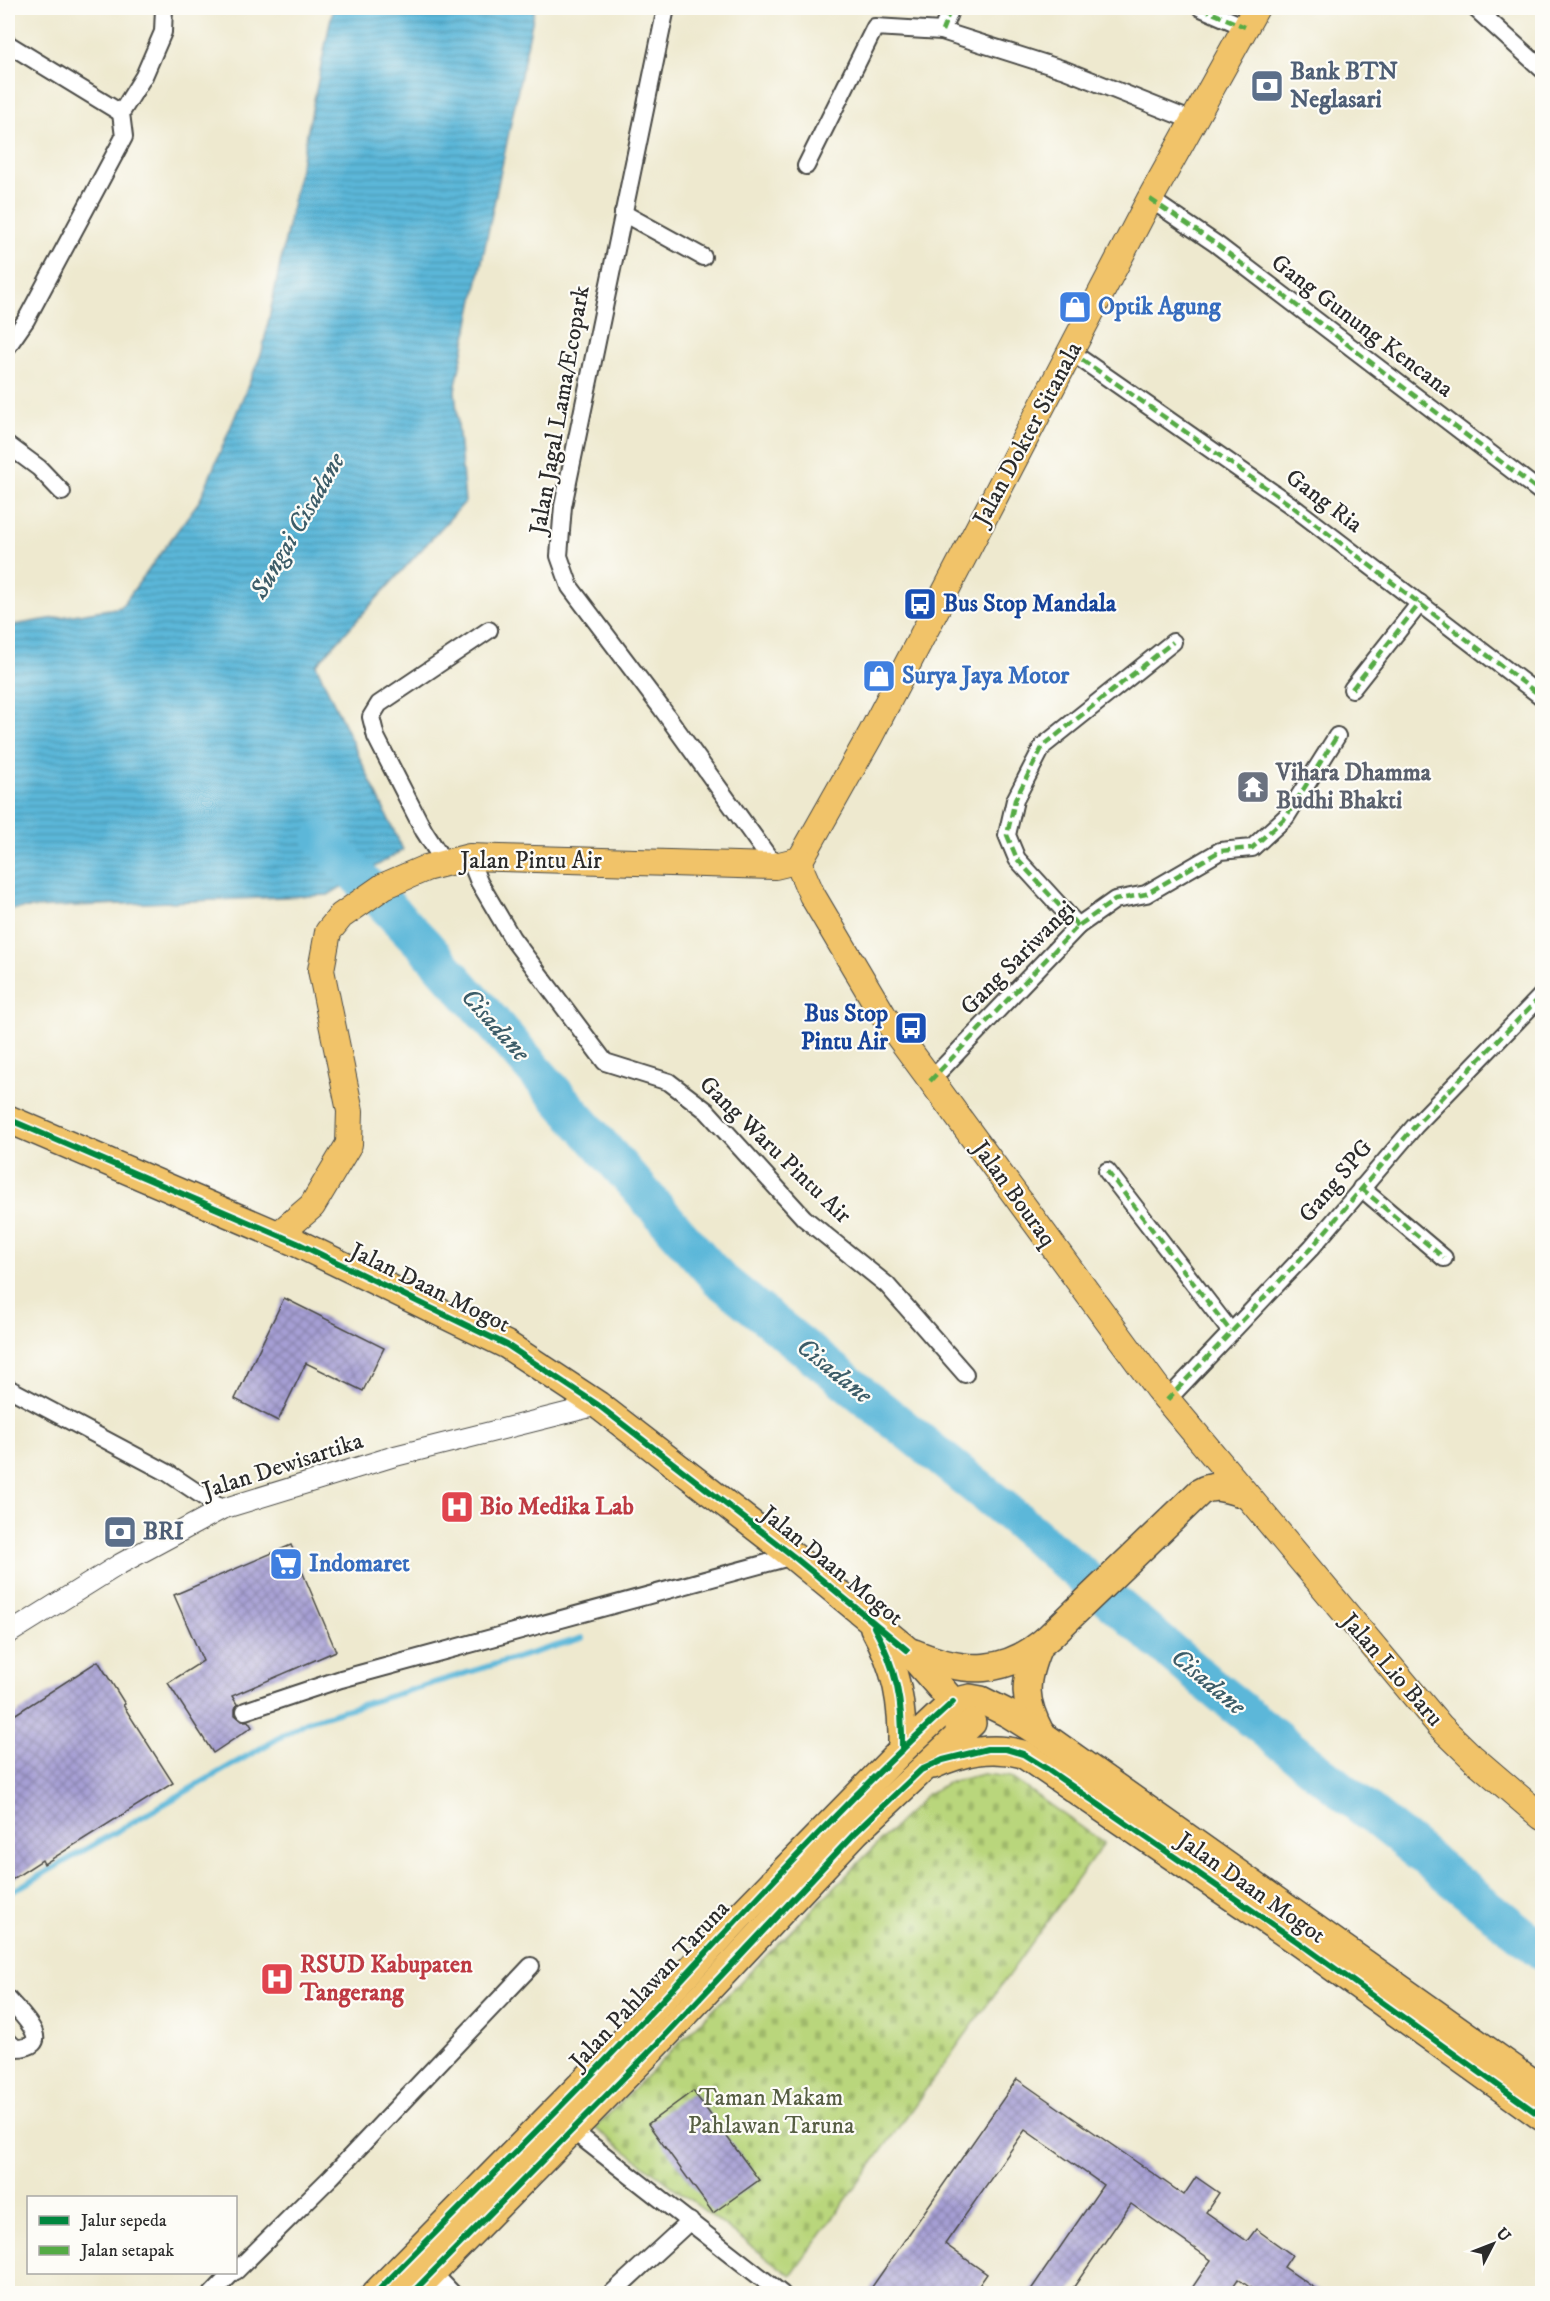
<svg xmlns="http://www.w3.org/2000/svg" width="1550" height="2301" font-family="'IM FELL DW Pica',serif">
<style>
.cemetery{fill:url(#cemetery-stones);stroke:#728054;stroke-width:1.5}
.water{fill:url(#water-rules);stroke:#437182;stroke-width:1.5}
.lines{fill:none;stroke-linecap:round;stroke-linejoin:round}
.stream{stroke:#5bb7d9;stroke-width:6}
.river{stroke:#5bb7d9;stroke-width:38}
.building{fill:url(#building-cross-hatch)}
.minor-casing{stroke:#484844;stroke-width:20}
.tertiary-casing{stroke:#484844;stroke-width:22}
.primary-casing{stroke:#484844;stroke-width:28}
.trunk-casing{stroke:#484844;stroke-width:30}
.minor{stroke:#fff;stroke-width:16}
.tertiary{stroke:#fff;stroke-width:20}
.primary{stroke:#f1c369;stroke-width:26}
.trunk{stroke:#f1c369;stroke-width:27}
.quiet{stroke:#54ab44;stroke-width:4.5;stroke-dasharray:9 4.5;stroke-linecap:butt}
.cycleway-casing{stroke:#fdfcf7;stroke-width:10}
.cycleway{stroke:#00873e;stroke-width:6}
.labels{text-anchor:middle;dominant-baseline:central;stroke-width:4.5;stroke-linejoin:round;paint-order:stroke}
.service-label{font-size:24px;font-weight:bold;fill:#4e5e75;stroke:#fdfcf7;text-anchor:start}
.shop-label{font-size:24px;font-weight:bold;fill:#366cbe;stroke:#fdfcf7;text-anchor:start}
.street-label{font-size:24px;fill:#2b2b2b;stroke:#fdfcf7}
.transit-label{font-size:24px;font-weight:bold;fill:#164399;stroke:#fdfcf7;text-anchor:start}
.worship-label{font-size:24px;font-weight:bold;fill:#5b616d;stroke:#fdfcf7;text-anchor:start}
.health-label{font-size:24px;font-weight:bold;fill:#be3a42;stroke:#fdfcf7;text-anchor:start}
.park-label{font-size:24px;fill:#565e43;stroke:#fdfcf7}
.water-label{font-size:26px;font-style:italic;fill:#3c5c68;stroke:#fdfcf7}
</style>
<defs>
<pattern id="cemetery-stones" width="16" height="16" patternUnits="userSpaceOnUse" patternTransform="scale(1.5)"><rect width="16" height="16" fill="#b9d67c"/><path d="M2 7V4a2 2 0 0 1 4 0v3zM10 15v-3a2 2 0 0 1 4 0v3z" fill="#9fb86b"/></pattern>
<pattern id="water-rules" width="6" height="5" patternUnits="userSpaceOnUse" patternTransform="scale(1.5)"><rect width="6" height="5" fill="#5bb7d9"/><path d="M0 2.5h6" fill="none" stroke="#4b95b0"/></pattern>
<pattern id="building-cross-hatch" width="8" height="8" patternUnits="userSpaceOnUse" patternTransform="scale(1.5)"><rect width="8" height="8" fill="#a69fd4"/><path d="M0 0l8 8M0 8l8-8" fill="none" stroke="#8782ac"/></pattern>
</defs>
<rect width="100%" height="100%" fill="#fdfcf7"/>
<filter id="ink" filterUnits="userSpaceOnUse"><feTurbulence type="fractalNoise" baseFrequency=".0167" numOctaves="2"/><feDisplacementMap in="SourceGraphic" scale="12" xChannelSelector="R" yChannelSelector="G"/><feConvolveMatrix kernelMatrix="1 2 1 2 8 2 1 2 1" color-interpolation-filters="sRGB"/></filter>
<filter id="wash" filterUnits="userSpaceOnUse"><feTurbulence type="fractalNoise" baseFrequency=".008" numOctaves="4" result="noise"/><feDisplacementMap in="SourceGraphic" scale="24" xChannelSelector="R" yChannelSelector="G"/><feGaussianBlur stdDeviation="1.35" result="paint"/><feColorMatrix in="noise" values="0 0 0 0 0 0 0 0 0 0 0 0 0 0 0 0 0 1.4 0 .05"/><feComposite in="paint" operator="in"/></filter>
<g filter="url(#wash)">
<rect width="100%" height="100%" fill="#eee9cf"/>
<polygon class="cemetery" points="983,1774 1010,1777 1104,1843 791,2276 595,2128 927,1794 947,1783"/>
<polygon class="water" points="333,8 535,8 455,390 465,502 316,665 403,850 328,895 8,909 8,626 121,607 200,500 262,352"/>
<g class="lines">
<polyline class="stream" points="8,1894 308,1721 582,1638"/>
<polyline class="river" points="322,839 425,946 718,1278 1009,1513 1205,1681 1542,1951"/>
</g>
<g id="blocks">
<g class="building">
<polygon points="284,1298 384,1348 363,1391 306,1363 278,1421 235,1399"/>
<polygon points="291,1545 336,1651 232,1696 237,1704 235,1709 235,1715 242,1721 248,1721 252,1727 213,1753 168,1683 203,1661 174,1595"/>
<polygon points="98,1661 125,1704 123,1705 173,1783 44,1864 42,1860 8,1882 8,1719"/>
<polygon points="1017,2079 1184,2195 1196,2177 1219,2193 1206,2212 1247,2241 1256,2229 1292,2255 1284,2267 1323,2294 1259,2294 1238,2279 1228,2294 1188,2294 1211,2260 1131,2204 1069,2294 1028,2294 1103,2185 1025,2130 945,2244 987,2274 973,2294 867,2294"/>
<polygon points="693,2091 759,2180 713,2213 648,2124"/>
</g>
</g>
</g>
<g filter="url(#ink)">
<use href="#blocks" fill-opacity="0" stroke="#484844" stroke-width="1.5"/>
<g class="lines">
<defs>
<g id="minor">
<polyline points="666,8 563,506 559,556 570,587 662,709 775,866"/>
<polyline points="1201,8 1245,27"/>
<polyline points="1475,8 1542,69"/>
<polyline points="942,31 951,8"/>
<polyline points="8,44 121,113"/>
<polyline points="806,166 875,27 942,31 1065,70 1193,121"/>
<polyline points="1150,199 1216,244 1542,493"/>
<polyline points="623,213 703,257"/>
<polyline points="8,346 26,320 124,137 121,113 144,76 163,32 164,8"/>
<polyline points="1071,352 1292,506 1542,697"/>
<polyline points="8,445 39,468 62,492"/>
<polyline points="1352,689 1420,603"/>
<polyline points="469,857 479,882 512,938 605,1062 669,1082 707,1111 804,1218 887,1285 965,1374"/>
<polyline points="444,862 424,831 376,737 371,717 379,704 489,630"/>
<polyline points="1078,926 1017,859 1007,835 1015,800 1043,746 1173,642"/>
<polyline points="930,1081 1078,926 1115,900 1146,894 1220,851 1252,848 1286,817 1337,736"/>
<polyline points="1107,1171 1231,1332"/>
<polyline points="1361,1188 1444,1258"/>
<polyline points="8,1388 168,1473 222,1509"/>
<polyline points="1167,1400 1312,1247 1415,1126 1542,995"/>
<polyline points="245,1711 341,1679 793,1556"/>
<path d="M8,1999C19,2012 59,2048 15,2048L8,2041"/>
<polyline points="572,2130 782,2294"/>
<polyline points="236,2271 331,2177 531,1966"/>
<polyline points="432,2272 453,2294"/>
<polyline points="212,2294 233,2272"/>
<polyline points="611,2294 690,2221"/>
</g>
<polyline id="tertiary" points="8,1634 120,1564 222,1509 395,1456 598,1405"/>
<g id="primary">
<polyline points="800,860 802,872 812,895 883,1015 1158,1389 1440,1726 1473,1758 1542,1817"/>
<polyline points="800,860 870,736 1150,199 1256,8"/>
<polyline points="278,1235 312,1206 349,1144 350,1111 321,970 328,932 341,916 384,886 426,868 469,857 775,866 800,860"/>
</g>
<g id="trunk">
<polyline points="8,1119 297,1243 507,1345 598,1405 793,1556 907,1650 953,1702 957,1711 960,1734"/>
<path d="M874,1628C897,1669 903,1704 902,1750"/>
<path d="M1038,1647C1023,1683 1023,1700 1041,1734"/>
<path d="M914,1653C964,1674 1006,1676 1049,1637L1200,1492C1215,1483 1228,1489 1244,1494"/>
<path d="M933,1765C963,1752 991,1745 1023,1754L1298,1942L1542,2117"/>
<polyline points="375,2294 620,2045 738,1918 902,1750 953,1702 970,1698 981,1700 1009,1714 1041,1734 1542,2089"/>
<polyline points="411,2294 657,2044 856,1832 972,1723"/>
</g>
</defs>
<use href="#minor" class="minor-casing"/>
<use href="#tertiary" class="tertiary-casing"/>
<use href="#primary" class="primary-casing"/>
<use href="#trunk" class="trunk-casing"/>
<use href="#minor" class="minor"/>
<use href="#tertiary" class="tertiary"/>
<use href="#primary" class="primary"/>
<use href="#trunk" class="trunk"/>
<g class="quiet">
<polyline points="1201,8 1245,27"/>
<polyline points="942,31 951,8"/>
<polyline points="1150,199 1216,244 1542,493"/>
<polyline points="1071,352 1292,506 1542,697"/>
<polyline points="1352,689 1420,603"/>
<polyline points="1078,926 1017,859 1007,835 1015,800 1043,746 1173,642"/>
<polyline points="930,1081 1078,926 1115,900 1146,894 1220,851 1252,848 1286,817 1337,736"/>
<polyline points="1107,1171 1231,1332"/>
<polyline points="1361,1188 1444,1258"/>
<polyline points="1167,1400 1312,1247 1415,1126 1542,995"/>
</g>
<defs>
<g id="cycleway">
<polyline points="8,1119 297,1243 507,1345 598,1405 793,1556 907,1650"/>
<path d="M874,1627C897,1669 903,1703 902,1750"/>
<path d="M375,2294C457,2210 540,2129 621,2044C730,1929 835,1809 953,1702"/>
<polyline points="411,2294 657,2044 856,1832 921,1770 943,1760 987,1749 1006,1749 1023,1754 1047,1769 1298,1942 1542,2117"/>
</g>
</defs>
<use href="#cycleway" class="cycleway-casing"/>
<use href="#cycleway" class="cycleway"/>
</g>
</g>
<defs>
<symbol id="bank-square" viewBox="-11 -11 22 22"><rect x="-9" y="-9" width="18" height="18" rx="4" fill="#5c6f8a" stroke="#fdfcf7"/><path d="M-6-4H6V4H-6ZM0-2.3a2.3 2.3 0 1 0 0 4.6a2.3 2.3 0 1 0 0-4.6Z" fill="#fff"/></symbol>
<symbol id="shop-square" viewBox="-11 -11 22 22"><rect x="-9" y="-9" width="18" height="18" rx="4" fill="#3f7fe0" stroke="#fdfcf7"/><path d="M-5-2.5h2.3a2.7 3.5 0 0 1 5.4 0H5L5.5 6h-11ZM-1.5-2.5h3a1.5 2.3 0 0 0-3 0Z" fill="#fff"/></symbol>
<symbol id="bus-square" viewBox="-11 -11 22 22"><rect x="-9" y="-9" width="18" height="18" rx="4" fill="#1a4fb4" stroke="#fdfcf7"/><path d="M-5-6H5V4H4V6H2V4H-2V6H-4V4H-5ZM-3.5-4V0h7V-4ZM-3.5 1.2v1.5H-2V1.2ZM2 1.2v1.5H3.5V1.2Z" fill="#fff"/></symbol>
<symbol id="temple-square" viewBox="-11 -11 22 22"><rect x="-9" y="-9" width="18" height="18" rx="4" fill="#6b7280" stroke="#fdfcf7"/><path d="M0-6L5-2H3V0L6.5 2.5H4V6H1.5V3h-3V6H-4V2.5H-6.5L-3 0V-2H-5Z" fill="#fff"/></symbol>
<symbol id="hospital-square" viewBox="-11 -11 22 22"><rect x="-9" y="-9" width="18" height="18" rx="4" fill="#e0444e" stroke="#fdfcf7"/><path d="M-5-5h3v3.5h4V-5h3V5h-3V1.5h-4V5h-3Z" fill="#fff"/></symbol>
<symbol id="supermarket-square" viewBox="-11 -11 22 22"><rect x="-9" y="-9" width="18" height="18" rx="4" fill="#3f7fe0" stroke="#fdfcf7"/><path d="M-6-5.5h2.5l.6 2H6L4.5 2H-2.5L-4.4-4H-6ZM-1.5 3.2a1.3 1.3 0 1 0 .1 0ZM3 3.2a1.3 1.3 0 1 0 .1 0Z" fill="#fff"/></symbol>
</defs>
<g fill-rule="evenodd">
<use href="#bank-square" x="1248" y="67" width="38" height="38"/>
<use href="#shop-square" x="1056" y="288" width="38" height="38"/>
<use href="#bus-square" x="901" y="585" width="38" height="38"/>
<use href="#shop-square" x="860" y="657" width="38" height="38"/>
<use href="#temple-square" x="1234" y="768" width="38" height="38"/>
<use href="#bus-square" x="892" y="1009" width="38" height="38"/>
<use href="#hospital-square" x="438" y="1488" width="38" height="38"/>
<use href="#bank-square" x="101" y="1513" width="38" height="38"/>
<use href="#supermarket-square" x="267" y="1545" width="38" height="38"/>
<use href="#hospital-square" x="258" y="1960" width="38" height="38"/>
</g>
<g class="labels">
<g class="service-label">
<text x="1290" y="72">Bank BTN<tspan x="1290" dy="28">Neglasari</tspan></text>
<text x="143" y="1532">BRI</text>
</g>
<g class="shop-label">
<text x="1098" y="307">Optik Agung</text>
<text x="902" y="676">Surya Jaya Motor</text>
<text x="309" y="1564">Indomaret</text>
</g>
<g class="street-label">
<text transform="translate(1362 326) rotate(37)">Gang Gunung Kencana</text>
<text transform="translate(560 410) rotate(-80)">Jalan Jagal Lama/Ecopark</text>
<text transform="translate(1028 434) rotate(-62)">Jalan Dokter Sitanala</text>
<text transform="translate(1324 501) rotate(37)">Gang Ria</text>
<text x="531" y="861">Jalan Pintu Air</text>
<text transform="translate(1018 958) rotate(-45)">Gang Sariwangi</text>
<text transform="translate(775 1150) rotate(44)">Gang Waru Pintu Air</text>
<text transform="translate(1336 1181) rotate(-50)">Gang SPG</text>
<text transform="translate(1014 1194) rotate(54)">Jalan Bouraq</text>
<text transform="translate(430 1288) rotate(26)">Jalan Daan Mogot</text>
<text transform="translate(283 1466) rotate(-18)">Jalan Dewisartika</text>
<text transform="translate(832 1566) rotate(39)">Jalan Daan Mogot</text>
<text transform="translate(1392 1670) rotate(49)">Jalan Lio Baru</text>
<text transform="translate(1251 1888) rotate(35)">Jalan Daan Mogot</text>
<text transform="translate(650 1985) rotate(-47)">Jalan Pahlawan Taruna</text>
</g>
<g class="transit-label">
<text x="943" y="604">Bus Stop Mandala</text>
<text x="888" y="1014" text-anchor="end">Bus Stop<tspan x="888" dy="28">Pintu Air</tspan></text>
</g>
<g class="worship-label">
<text x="1276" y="773">Vihara Dhamma<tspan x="1276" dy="28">Budhi Bhakti</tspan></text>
</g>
<g class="health-label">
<text x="480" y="1507">Bio Medika Lab</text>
<text x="300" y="1965">RSUD Kabupaten<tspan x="300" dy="28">Tangerang</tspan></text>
</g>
<g class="park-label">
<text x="771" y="2098">Taman Makam<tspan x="771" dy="28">Pahlawan Taruna</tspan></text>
</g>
<g class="water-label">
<text transform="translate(298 526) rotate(-60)">Sungai Cisadane</text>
<text transform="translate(495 1025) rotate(48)">Cisadane</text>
<text transform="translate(834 1371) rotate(39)">Cisadane</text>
<text transform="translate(1208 1682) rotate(40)">Cisadane</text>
</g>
</g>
<rect width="1550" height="2301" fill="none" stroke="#fdfcf7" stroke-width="30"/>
<rect x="27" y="2196" width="210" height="78" fill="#fdfcf7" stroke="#a9a8a5" stroke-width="1.5"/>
<rect x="39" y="2216" width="30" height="9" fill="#00873e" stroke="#a9a8a5" stroke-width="1.5"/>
<text x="81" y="2226" font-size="18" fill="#2b2b2b">Jalur sepeda</text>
<rect x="39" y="2246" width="30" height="9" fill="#54ab44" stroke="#a9a8a5" stroke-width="1.5"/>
<text x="81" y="2256" font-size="18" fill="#2b2b2b">Jalan setapak</text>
<g transform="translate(1493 2244) rotate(48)" stroke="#fdfcf7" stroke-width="4.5" paint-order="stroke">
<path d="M0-4.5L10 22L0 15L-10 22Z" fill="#2b2b2b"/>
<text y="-9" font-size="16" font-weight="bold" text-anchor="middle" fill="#2b2b2b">U</text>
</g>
</svg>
